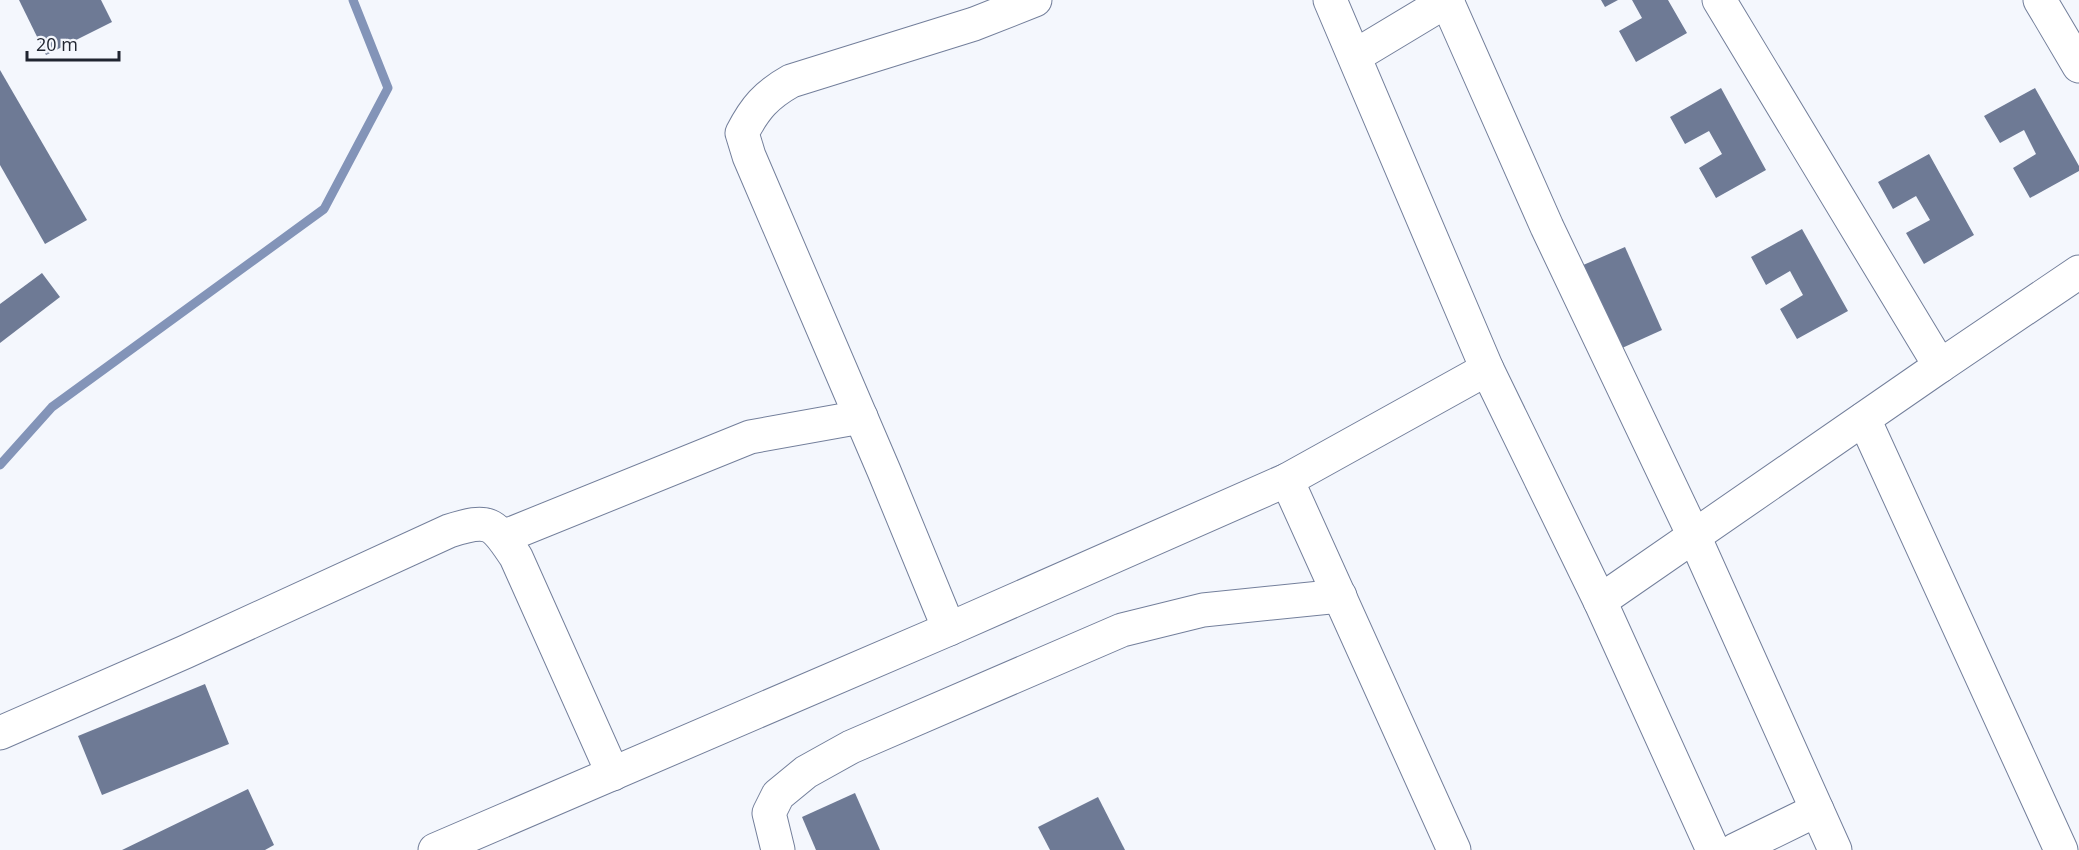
<svg xmlns="http://www.w3.org/2000/svg" width="2079" height="850" font-family="'Open Sans',sans-serif">
<style>
.lines{fill:none;stroke-linecap:round;stroke-linejoin:round}
.stream{stroke:#8394b8;stroke-width:9}
.building{fill:#6e7a95}
.minor-casing{stroke:#737f9b;stroke-width:35}
.minor{stroke:#fff;stroke-width:33}
</style>
<rect width="100%" height="100%" fill="#f4f7fd"/>
<g class="lines">
<polyline class="stream" points="0,465 52,407 324,209 388,88 353,0"/>
</g>
<g class="building">
<polygon points="19,0 101,0 112,22 46,55"/>
<polygon points="1601,0 1618,0 1605,7"/>
<polygon points="1632,0 1668,0 1687,33 1636,62 1619,31 1642,18"/>
<polygon points="0,70 87,220 45,244 0,165"/>
<polygon points="1721,88 1766,170 1716,198 1699,168 1722,154 1709,131 1685,144 1670,117"/>
<polygon points="2035,88 2079,166 2079,171 2030,198 2013,168 2036,154 2024,130 2000,143 1984,116"/>
<polygon points="1929,154 1974,235 1924,264 1906,233 1930,220 1916,196 1893,209 1878,182"/>
<polygon points="1802,229 1848,311 1797,339 1780,309 1803,295 1790,271 1766,285 1751,257"/>
<polygon points="1625,247 1662,330 1611,353 1574,269"/>
<polygon points="42,273 60,297 0,343 0,304"/>
<polygon points="205,684 229,744 102,795 78,736"/>
<polygon points="248,789 274,845 265,850 122,850"/>
<polygon points="855,793 880,850 816,850 802,817"/>
<polygon points="1098,797 1125,850 1050,850 1038,827"/>
</g>
<g class="lines">
<defs>
<g id="minor">
<polyline points="1330,0 1487,369 1600,601 1713,850"/>
<polyline points="2040,0 2079,66"/>
<polyline points="1447,1 1547,227 1694,536 1835,850"/>
<polyline points="1355,56 1448,0"/>
<polyline points="1940,366 2079,272"/>
<polyline points="1864,419 2061,850"/>
<polyline points="1287,480 1454,850"/>
<polyline points="503,537 750,437 861,417"/>
<polyline points="1600,601 1940,366 1719,0"/>
<path d="M949,629L884,471L749,156L742,133C755,108 766,95 791,81L974,24L1035,0"/>
<path d="M0,733L185,652L449,531C490,518 493,522 516,557L613,774"/>
<polyline points="435,850 949,629 1287,480 1487,369"/>
<polyline points="778,850 769,813 778,795 806,772 851,747 1122,630 1203,610 1340,596"/>
<polyline points="1735,850 1817,810"/>
</g>
</defs>
<use href="#minor" class="minor-casing"/>
<use href="#minor" class="minor"/>
</g>
<path d="M27 51v9h92v-9" fill="none" stroke="#202530" stroke-width="3"/>
<text x="36" y="51" font-size="18" fill="#202530" stroke="#f4f7fd" stroke-width="4.5" paint-order="stroke">20 m</text>
</svg>
